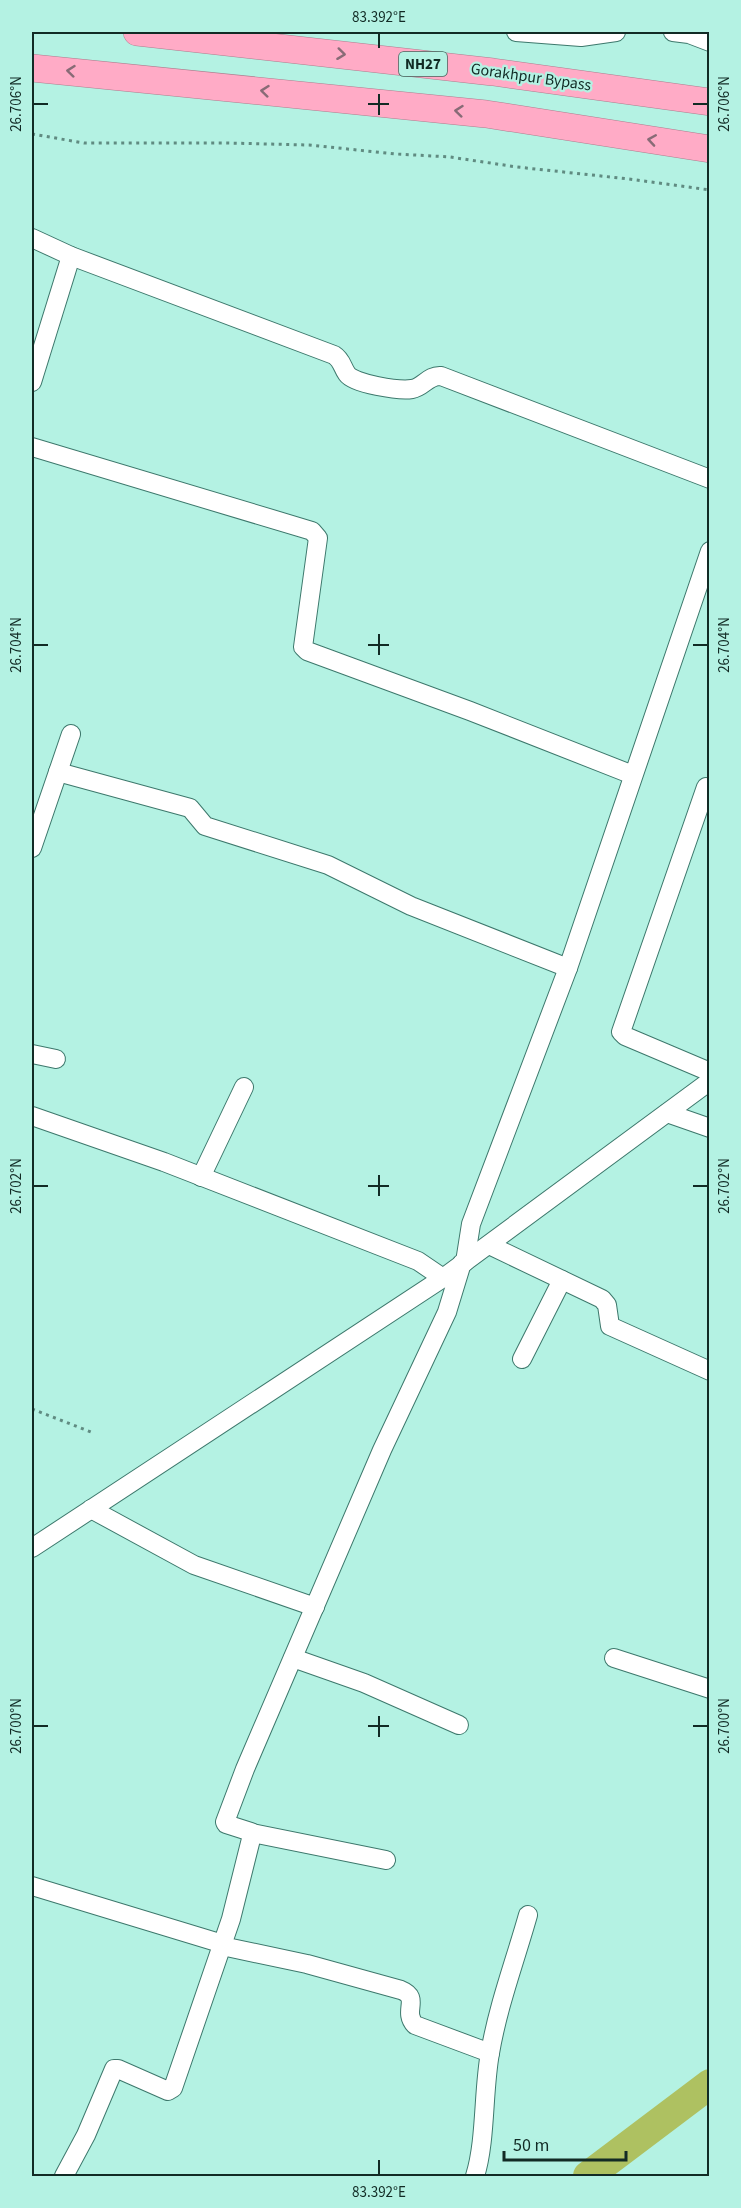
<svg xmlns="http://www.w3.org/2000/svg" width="741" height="2208" font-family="'Source Sans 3',sans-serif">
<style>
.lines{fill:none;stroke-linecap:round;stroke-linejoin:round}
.river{stroke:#aec161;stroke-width:30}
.minor-casing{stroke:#3d786c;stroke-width:20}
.highway-casing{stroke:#ac7e8e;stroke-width:28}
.path{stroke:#608b81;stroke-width:3;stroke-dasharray:3 4.5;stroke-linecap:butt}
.minor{stroke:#fff;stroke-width:18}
.highway{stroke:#ffabc6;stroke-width:27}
.oneway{stroke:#886b76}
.ticks{fill:none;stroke:#122b25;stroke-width:2}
.labels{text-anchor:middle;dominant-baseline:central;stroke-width:4.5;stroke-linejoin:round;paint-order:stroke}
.shield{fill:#b4f2e3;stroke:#43675e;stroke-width:1.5}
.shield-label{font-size:15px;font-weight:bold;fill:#122b25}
.street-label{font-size:16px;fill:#122b25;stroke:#b4f2e3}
.neatline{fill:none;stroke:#122b25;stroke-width:2}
.ticks-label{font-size:15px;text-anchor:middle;fill:#122b25}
</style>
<rect width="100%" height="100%" fill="#b4f2e3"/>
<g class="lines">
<polyline class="river" points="588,2176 710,2084"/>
<defs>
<g id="minor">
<polyline points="516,32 581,37 616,32"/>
<polyline points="673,32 689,34 710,42"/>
<path d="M32,238L71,256L334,355C342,360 342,367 347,374C354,384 399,391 412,389C424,387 428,375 441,376L710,479"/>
<polyline points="32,382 71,256"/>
<polyline points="32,447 312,531 318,538 303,647 307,651 470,711 633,775"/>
<polyline points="58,772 190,808 205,826 328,865 411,906 568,968"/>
<polyline points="706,787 621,1032 625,1036 710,1072"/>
<polyline points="32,848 71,734"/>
<polyline points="32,1054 56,1059"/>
<polyline points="667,1113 710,1128"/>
<polyline points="32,1116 164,1162 418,1261 443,1278"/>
<polyline points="201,1177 244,1087"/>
<polyline points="489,1245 602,1299 607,1305 610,1326 710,1371"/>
<polyline points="465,1262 471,1224 568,968 710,551"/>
<polyline points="522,1359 562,1280"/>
<polyline points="91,1509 194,1565 315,1607"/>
<polyline points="32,1548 443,1278 710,1081"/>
<polyline points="293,1658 364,1683 459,1725"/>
<polyline points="614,1658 710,1689"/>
<polyline points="252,1833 386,1860"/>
<polyline points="32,1886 223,1944"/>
<path d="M222,1946L307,1964L401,1990C421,1998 402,2011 415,2025L490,2053"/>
<polyline points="64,2176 86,2135 114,2069 118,2069 168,2091 173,2088 231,1919 252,1835 251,1832 226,1824 225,1822 245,1769 382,1450 447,1312 462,1263"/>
<path d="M475,2176C486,2141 483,2091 490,2053C498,2006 515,1961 528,1915"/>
</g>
<g id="highway">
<polyline points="137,32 493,72 710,102"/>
<polyline points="32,68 486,114 710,149"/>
</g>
</defs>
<use href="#minor" class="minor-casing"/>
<use href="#highway" class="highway-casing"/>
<g class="path">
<polyline points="32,134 84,143 226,143 309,145 396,154 450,157 517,167 629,179 710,190"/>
<polyline points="32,1409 91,1432"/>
</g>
<use href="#minor" class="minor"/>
<use href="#highway" class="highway"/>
</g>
<defs><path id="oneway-chevron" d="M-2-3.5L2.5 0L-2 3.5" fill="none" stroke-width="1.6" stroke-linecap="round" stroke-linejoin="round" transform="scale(1.5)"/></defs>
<g class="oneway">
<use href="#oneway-chevron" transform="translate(341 54) rotate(7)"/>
<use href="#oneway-chevron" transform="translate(71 71) rotate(-174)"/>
<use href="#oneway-chevron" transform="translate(265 91) rotate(-174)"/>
<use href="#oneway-chevron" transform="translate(459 111) rotate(-174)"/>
<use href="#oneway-chevron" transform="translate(652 140) rotate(-171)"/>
</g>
<path class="ticks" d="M379,33V48M379,94V115M33,104H48M368,104H389M693,104H708M379,634V655M33,645H48M368,645H389M693,645H708M379,1175V1196M33,1186H48M368,1186H389M693,1186H708M379,1716V1737M33,1726H48M368,1726H389M693,1726H708M379,2160V2175"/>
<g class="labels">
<rect class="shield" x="399" y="52" width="48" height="24" rx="4.5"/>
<g class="shield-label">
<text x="423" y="64">NH27</text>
</g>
<g class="street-label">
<text transform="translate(531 77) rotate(8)">Gorakhpur Bypass</text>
</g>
</g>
<rect width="741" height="2208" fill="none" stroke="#b4f2e3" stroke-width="66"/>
<path d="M504 2151v9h122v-9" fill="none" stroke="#122b25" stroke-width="3"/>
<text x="513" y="2151" font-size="18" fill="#122b25" stroke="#b4f2e3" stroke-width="4.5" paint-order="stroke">50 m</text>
<rect x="33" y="33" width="675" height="2142" class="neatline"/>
<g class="ticks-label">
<text x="379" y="22">83.392°E</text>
<text transform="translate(16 104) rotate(-90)" y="5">26.706°N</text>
<text transform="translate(724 104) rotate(-90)" y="5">26.706°N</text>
<text transform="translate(16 645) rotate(-90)" y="5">26.704°N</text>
<text transform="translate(724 645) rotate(-90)" y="5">26.704°N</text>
<text transform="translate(16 1186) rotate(-90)" y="5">26.702°N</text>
<text transform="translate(724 1186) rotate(-90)" y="5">26.702°N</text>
<text transform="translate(16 1726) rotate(-90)" y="5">26.700°N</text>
<text transform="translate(724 1726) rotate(-90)" y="5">26.700°N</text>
<text x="379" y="2197">83.392°E</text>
</g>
</svg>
